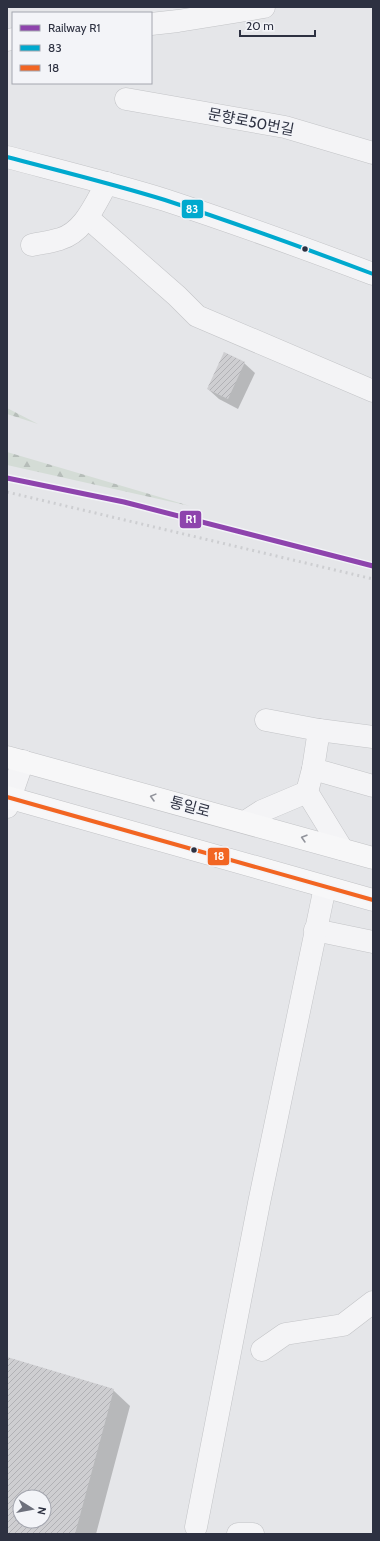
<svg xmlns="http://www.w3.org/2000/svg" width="380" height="1541" font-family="Cabin,'Noto Sans KR',sans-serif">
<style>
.forest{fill:url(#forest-firs)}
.shadow{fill:#0003;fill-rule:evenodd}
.building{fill:url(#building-hatch);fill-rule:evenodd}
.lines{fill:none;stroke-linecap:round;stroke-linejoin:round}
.minor-casing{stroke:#c3c4c7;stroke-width:23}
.major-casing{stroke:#c2c3c6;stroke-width:23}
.minor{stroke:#f4f4f6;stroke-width:22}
.major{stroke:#f7f7f8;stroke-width:22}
.rail{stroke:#cdced1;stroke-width:3;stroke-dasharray:2 4;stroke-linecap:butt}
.bus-1-casing{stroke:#f3f4f8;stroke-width:7}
.bus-2-casing{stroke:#f3f4f8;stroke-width:7}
.bus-1{stroke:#00a9ce;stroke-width:4}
.bus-2{stroke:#f26522;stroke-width:4}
.rail-1-casing{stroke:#f3f4f8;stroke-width:8}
.rail-1{stroke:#8e44ad;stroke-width:5}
.oneway{stroke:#92949c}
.bus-dot{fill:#2d3141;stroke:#f3f4f8;stroke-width:1.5}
.labels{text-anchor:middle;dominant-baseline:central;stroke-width:3;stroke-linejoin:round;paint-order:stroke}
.street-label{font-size:15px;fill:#2d3141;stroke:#f3f4f8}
.line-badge{stroke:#f3f4f8;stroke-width:1.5}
.badge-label{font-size:11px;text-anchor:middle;font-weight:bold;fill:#fff}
</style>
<defs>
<pattern id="forest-firs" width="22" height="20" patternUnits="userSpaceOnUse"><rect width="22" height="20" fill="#d4dcd6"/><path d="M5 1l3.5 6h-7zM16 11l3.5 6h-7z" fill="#b6bdb9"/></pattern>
<pattern id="building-hatch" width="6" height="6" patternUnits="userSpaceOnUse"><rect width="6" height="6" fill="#ceced1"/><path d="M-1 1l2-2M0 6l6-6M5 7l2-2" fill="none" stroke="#b1b1b5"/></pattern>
</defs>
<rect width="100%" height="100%" fill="#e5e6e9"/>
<g class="forest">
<polygon points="7,408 38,424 7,414"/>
<polygon points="7,452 190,506 7,465"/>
</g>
<g class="shadow">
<polygon points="244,363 255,373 238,409 219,399 208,389"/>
<path d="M7,1358L113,1390L130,1406L96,1534H7ZM20,1497H44V1521H20Z"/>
</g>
<g class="building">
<polygon points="224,352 245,362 228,399 207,389"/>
<path d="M7,1357L114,1389L75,1534H7ZM20,1497H44V1521H20Z"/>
</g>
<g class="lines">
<defs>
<g id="minor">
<polyline points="151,24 178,21 264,7"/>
<polyline points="7,40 13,39"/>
<polyline points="126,99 285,127 373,153"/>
<path d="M7,157C60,171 113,184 165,200C235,223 304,248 373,274"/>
<polyline points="88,218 177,296 197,316 373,391"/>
<path d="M32,245C41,243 51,242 60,239C84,232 95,204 107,183"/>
<polyline points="266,720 319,730"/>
<polyline points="313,769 373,786"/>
<polyline points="7,807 23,761"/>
<polyline points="245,822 262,811 307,792"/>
<polyline points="342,849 307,792 313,769 319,730 373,737"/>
<polyline points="315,930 373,942"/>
<polyline points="262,1350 285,1334 343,1325 373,1302"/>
<polyline points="196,1527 259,1203 325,887"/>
<polyline points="238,1534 253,1534"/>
</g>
<g id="major">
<polyline points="7,757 373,858"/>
<polyline points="7,797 373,900"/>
</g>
</defs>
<use href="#minor" class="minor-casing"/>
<use href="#major" class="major-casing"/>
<use href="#minor" class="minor"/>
<use href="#major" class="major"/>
<polyline class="rail" points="7,492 373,579"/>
<defs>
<path id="bus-1" d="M7,157C60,171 113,184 165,200C235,223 304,248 373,274"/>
<polyline id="bus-2" points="7,797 373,900"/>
</defs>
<use href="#bus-1" class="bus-1-casing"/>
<use href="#bus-2" class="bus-2-casing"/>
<use href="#bus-1" class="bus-1"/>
<use href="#bus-2" class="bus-2"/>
<defs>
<polyline id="rail-1" points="7,478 124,502 373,566"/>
</defs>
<use href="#rail-1" class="rail-1-casing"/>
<use href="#rail-1" class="rail-1"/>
</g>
<defs><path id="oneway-chevron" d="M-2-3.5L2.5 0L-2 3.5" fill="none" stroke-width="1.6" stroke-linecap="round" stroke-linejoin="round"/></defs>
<g class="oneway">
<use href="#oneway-chevron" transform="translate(153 797) rotate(-165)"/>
<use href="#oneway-chevron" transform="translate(304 838) rotate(-164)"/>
</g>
<g class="bus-dot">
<circle cx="305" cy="249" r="3.5"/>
<circle cx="194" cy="850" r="3.5"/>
</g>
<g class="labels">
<g class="street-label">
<text transform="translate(251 122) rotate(11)">문향로50번길</text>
<text transform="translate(190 807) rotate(15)">통일로</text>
</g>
</g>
<g class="line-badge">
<rect x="181" y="199" width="23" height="20" rx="4" fill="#00a9ce"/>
<rect x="179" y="510" width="23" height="19" rx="4" fill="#8e44ad"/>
<rect x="207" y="847" width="23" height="19" rx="4" fill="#f26522"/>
</g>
<g class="badge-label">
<text x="192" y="213">83</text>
<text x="191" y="523">R1</text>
<text x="219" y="860">18</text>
</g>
<rect width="380" height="1541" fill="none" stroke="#2d3141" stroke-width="16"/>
<rect x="12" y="12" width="140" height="72" fill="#f3f4f8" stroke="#a4a6af"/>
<rect x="20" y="25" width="20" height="6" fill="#8e44ad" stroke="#a4a6af"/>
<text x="48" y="32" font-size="12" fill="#2d3141">Railway R1</text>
<rect x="20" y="45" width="20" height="6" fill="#00a9ce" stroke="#a4a6af"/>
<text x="48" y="52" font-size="12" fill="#2d3141">83</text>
<rect x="20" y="65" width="20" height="6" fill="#f26522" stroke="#a4a6af"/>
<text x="48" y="72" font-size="12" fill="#2d3141">18</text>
<g transform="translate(32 1509) rotate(101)"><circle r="19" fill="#f3f4f8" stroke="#a4a6af"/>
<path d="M0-3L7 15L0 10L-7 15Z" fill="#6d707c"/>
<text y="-6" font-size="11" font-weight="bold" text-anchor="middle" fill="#2d3141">N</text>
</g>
<path d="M240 30v6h75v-6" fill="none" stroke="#2d3141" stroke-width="2"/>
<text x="246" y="30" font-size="12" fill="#2d3141" stroke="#f3f4f8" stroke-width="3" paint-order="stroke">20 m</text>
</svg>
